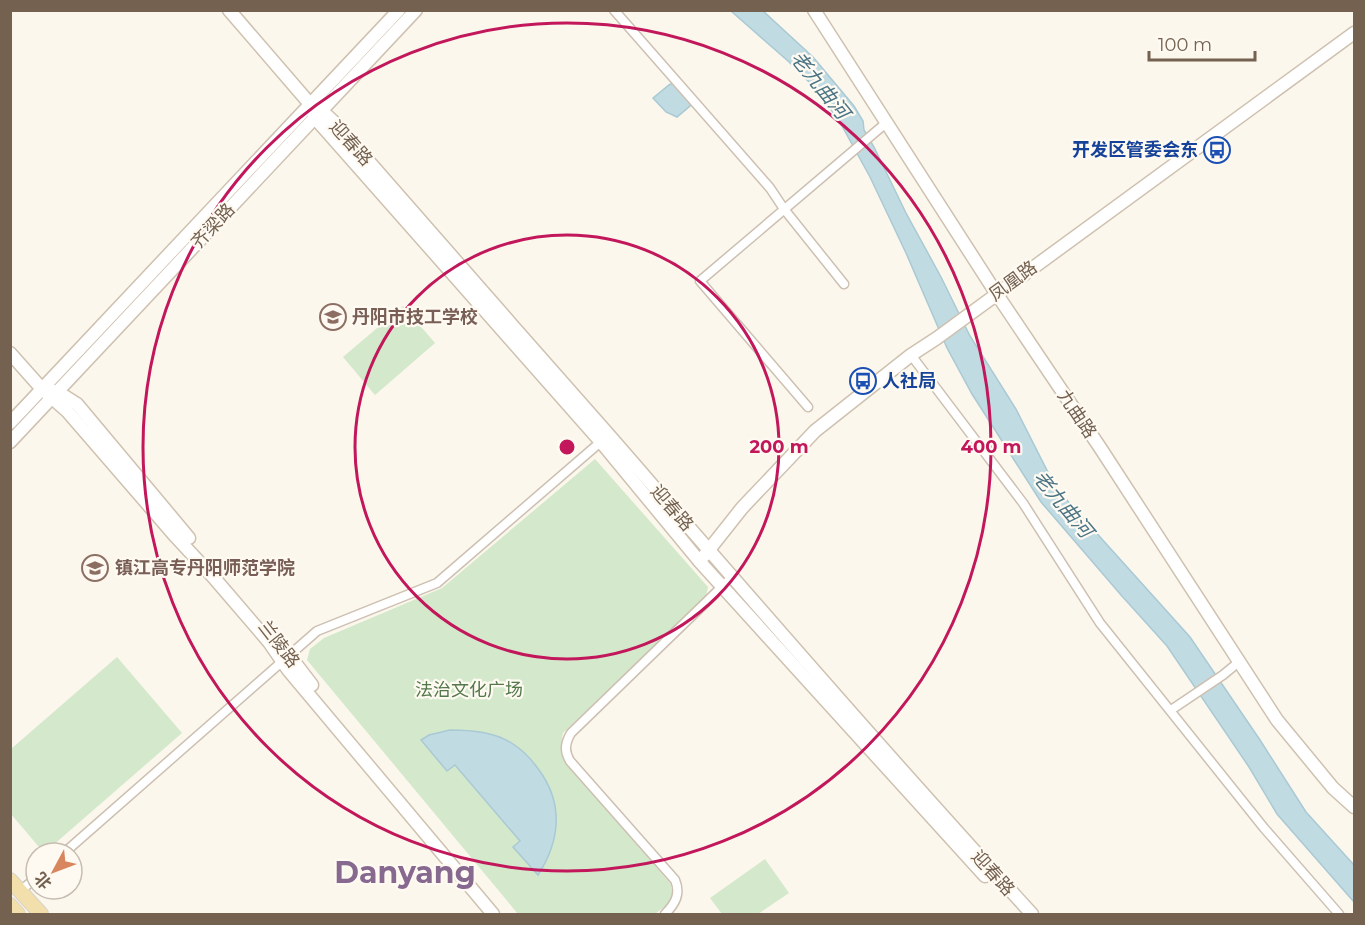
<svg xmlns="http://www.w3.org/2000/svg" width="1365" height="925" font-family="Montserrat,'Noto Sans SC',sans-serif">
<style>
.green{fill:#d4e8cb}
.water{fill:#c1dbe3;stroke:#a9c9d4;stroke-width:1.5}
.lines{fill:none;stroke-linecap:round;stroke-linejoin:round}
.street-casing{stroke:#cdc0b2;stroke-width:11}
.secondary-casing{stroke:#cfc1b0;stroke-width:15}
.primary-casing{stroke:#d8d3ce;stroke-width:16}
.street{stroke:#fff;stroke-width:8}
.secondary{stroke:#fff;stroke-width:12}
.primary{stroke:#f2dfab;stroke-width:14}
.ring{fill:none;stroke:#c2185b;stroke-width:3}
.labels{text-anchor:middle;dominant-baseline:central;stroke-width:4.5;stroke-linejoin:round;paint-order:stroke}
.street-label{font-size:18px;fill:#746150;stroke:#fefaf2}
.transit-label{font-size:18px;font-weight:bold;fill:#164399;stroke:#fefaf2;text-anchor:end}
.education-label{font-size:18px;font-weight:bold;fill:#785e54;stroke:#fefaf2;text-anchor:start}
.park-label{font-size:18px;fill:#53784a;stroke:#fefaf2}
.water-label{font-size:20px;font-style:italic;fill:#4c7585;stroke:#fefaf2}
.town-label{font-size:30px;font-weight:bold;fill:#87698f;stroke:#fefaf2}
.centre{fill:#c2185b;stroke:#fefaf2;stroke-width:3}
.ring-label{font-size:18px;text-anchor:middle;font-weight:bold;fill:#c2185b;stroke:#fefaf2;stroke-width:4.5;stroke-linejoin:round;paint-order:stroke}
</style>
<rect width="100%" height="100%" fill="#fbf7ec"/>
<g class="green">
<polygon points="403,306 435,343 375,395 343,357"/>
<path d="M595,459L708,587L706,596L563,733C560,746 561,753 567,764L670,883C676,902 669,903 655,914H518L307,660L310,649L324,638L442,588Z"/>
<polygon points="117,657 182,733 44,853 11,814 11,749"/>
<polygon points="765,859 789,893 758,914 722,914 710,898"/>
</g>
<g class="water">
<polygon points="731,11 763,11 813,57 854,106 863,121 864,130 874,147 906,213 941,277 970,336 1016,409 1056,488 1190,637 1260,740 1306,812 1354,865 1354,902 1277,814 1249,767 1167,646 1121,595 1041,502 972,394 947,348 906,253 870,177 842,126 820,93 788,61"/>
<polygon points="673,83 691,103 690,106 677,117 666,112 653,98 669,85"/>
<path d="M450,730C472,730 495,732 513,744C524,751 532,760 539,770C564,804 560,841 538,875L513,847L520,841L455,765L447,771L421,740L429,735Z"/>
</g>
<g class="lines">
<defs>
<g id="street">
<polyline points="614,10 770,188 784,209 844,284"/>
<polyline points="911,355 1023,503 1100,623 1264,828 1339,914"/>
<polyline points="808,407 700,281 886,123"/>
<polyline points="1171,710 1223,675 1240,661"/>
<polyline points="64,853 317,631 437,583 604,439"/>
<polyline points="20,891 36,878"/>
<path d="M665,914C675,904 681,894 675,880L570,761C564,751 565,743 571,733L731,578"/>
</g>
<g id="secondary">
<path d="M229,10L310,104L322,111L336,124C426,227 517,331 608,434C748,595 888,757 1032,914"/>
<polyline points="814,10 996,293 1101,449 1277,720 1333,788 1354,807"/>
<polyline points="310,104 315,118 601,442 700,562 985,876"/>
<polyline points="10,353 42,389 68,412 176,537 215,579 269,642 289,671 493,914"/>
<polyline points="45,389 58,392 77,404 189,538"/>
<polyline points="10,423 399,10"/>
<polyline points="10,442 416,10"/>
<polyline points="704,556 742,508 815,431 911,355 937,338 1354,33"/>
<polyline points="279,642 312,685"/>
</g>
<g id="primary">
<polyline points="10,880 41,914"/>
<polyline points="10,905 18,914"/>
</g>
</defs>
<use href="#street" class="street-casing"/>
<use href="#secondary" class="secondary-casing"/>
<use href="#primary" class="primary-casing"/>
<use href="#street" class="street"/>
<use href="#secondary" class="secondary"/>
<use href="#primary" class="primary"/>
</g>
<g class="ring">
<circle cx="567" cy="447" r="212"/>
<circle cx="567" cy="447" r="424"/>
</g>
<defs>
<symbol id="bus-ring" viewBox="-11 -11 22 22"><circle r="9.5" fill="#fefaf2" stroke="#1a4fb4" stroke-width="1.5"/><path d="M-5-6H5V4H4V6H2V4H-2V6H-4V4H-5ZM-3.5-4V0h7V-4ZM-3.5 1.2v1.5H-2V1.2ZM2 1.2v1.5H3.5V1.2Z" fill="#1a4fb4"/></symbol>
<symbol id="school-ring" viewBox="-11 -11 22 22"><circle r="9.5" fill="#fefaf2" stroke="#8d6e63" stroke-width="1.5"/><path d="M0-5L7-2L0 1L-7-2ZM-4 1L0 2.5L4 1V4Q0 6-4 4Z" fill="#8d6e63"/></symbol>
</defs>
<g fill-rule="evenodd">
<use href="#bus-ring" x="1202" y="135" width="30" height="30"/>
<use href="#school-ring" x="318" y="302" width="30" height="30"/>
<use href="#bus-ring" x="848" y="366" width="30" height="30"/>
<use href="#school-ring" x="80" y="553" width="30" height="30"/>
</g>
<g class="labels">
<g class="street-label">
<text transform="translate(351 143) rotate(48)">迎春路</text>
<text transform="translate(213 226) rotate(-47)">齐梁路</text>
<text transform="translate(1013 281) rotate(-36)">凤凰路</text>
<text transform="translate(1077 414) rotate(56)">九曲路</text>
<text transform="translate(672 508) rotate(49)">迎春路</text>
<text transform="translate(279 644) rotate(52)">兰陵路</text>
<text transform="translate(993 873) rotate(48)">迎春路</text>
</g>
<g class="transit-label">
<text x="1198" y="150">开发区管委会东</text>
<text x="882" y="381" text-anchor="start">人社局</text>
</g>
<g class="education-label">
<text x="352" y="317">丹阳市技工学校</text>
<text x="115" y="568">镇江高专丹阳师范学院</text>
</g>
<g class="park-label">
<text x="469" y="690">法治文化广场</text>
</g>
<g class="water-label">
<text transform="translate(820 85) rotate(51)">老九曲河</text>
<text transform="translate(1063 504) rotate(50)">老九曲河</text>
</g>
<g class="town-label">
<text x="405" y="872">Danyang</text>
</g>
</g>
<circle cx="567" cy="447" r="9" class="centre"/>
<g class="ring-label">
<text x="779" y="453">200 m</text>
<text x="991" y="453">400 m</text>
</g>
<rect width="1365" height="925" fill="none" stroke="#746150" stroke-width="24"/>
<g transform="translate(54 871) rotate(229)"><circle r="28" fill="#fefaf2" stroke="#c7bdb1" stroke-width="1.5"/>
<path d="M0-4.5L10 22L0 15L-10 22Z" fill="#d8865e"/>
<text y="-9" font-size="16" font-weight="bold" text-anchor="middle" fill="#746150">北</text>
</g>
<path d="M1149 51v9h106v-9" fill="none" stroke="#746150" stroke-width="3"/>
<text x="1158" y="51" font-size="18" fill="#746150" stroke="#fefaf2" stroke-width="4.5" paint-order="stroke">100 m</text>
</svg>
